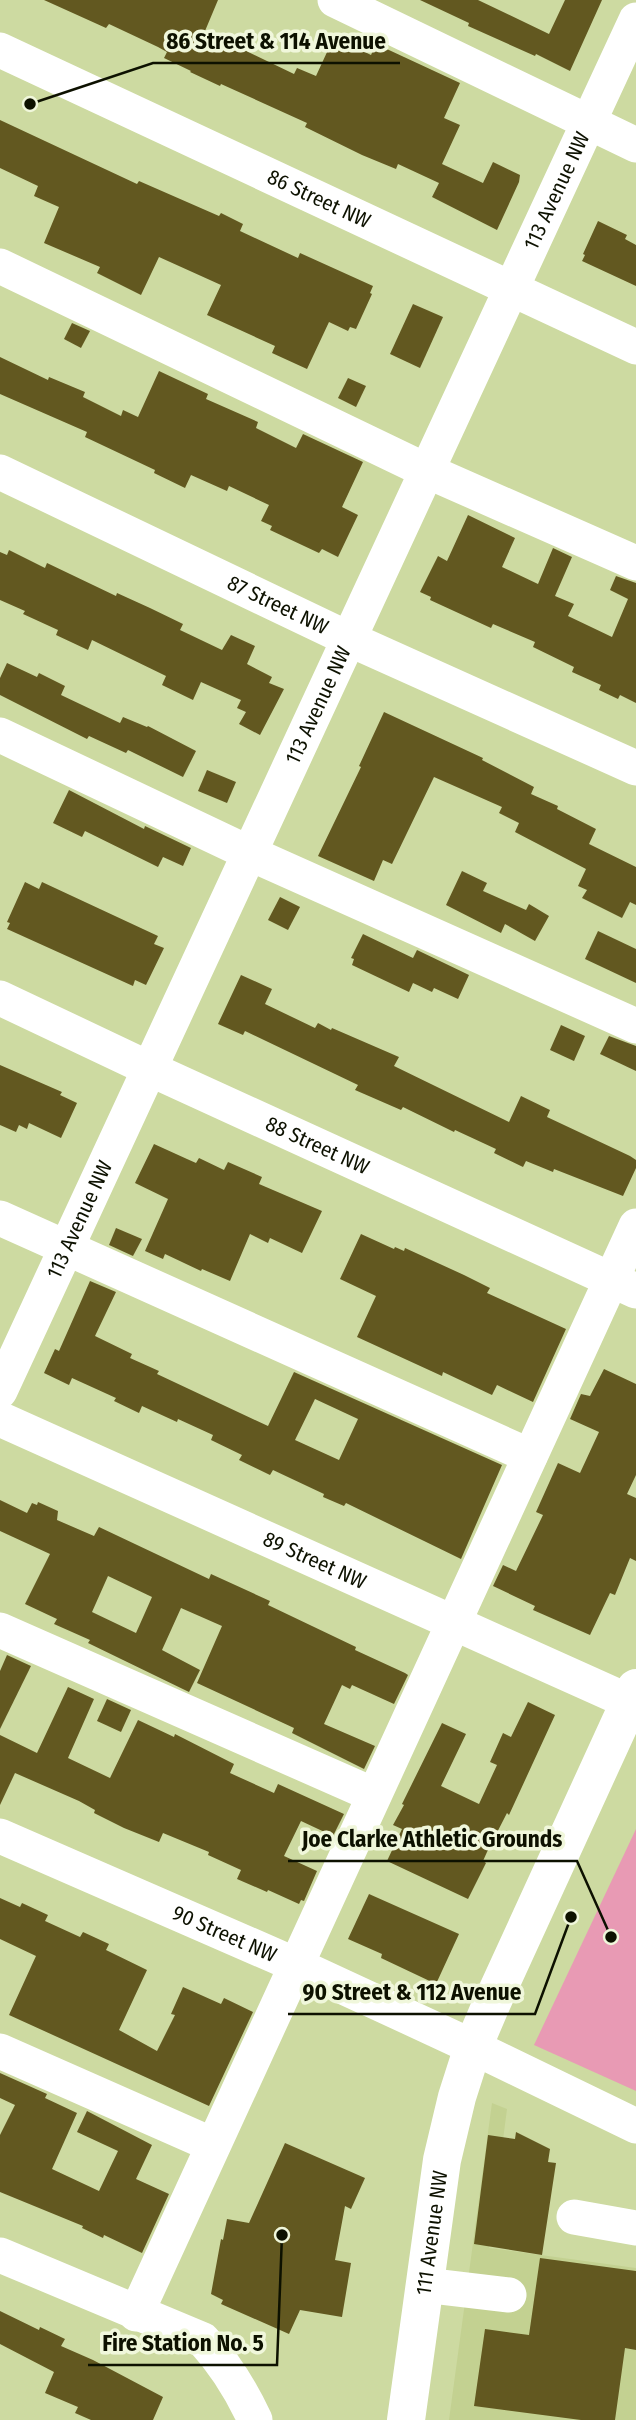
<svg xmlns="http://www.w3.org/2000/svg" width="636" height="2420" font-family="'Fira Sans Condensed',sans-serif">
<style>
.built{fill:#c3d191}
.green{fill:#e89ab4}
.building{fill:#625820;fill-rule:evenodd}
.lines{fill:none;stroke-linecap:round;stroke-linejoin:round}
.minor{stroke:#fff;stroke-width:35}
.major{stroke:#fff;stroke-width:38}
.labels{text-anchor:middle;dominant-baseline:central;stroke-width:7;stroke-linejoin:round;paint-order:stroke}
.street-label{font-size:21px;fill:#0d1100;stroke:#f0f7db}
.leader{fill:none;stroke:#0d1100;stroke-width:2.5}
.callout-dot{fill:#0d1100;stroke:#f0f7db;stroke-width:2.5}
.callout-label{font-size:23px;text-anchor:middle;font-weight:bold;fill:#0d1100;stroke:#f0f7db;stroke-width:7;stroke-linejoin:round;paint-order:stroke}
</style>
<rect width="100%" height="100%" fill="#cddaa1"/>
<polygon class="built" points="492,2103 507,2109 489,2248 636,2268 636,2420 449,2420"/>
<polygon class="green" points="636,1829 636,2091 534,2045"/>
<g class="building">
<polygon points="44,0 218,0 205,31 294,74 297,68 316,76 334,37 371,55 376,44 460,83 444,118 460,125 442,164 483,183 493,162 520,175 519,182 497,230 432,197 439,183 398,164 396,169 362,155 305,127 307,123 221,84 220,86 190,72 191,71 164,58 167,52 158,47 109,24 106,28"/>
<polygon points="420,0 478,0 549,34 565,0 602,0 570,71 536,54 535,56 468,26 469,23"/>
<polygon points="0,120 137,184 139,181 219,216 221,213 243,224 240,231 298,258 300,253 373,286 370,293 372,294 356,329 350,327 348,331 329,322 307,369 272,353 275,346 207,315 221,285 159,257 141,295 97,273 100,267 44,243 59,207 34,196 38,186 0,168"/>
<polygon points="598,221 627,235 625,239 636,245 636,286 582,261 585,255 583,254"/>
<polygon points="413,304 443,317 420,368 390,354"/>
<polygon points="72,323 90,331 81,348 64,339"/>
<polygon points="0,357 48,380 49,377 85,392 83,397 121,416 123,410 138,417 159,371 208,394 206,399 258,422 256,428 296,448 303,434 363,462 342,507 358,515 338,557 322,549 319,553 270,530 272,526 261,521 269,505 229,486 227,491 191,475 185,488 154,473 155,470 85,437 87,432 0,394"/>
<polygon points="348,378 366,386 356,407 338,398"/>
<polygon points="468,515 515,538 502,567 538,584 553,548 572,557 555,596 574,604 568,616 612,637 628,599 610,590 616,576 636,583 636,703 620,695 618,699 599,690 601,685 572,672 574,667 533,647 535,642 493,624 491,628 430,600 431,597 420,592 438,556 447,561"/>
<polygon points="9,550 45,568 47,563 116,596 117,593 150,608 183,624 180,630 222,650 231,635 255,646 247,664 272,677 269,683 284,689 260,735 239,724 246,712 237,708 241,700 201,682 193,700 162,685 166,676 92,640 88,650 56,635 58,630 23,614 25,611 0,600 0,552 7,555"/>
<polygon points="7,663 37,677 39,673 65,686 61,695 120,723 123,717 147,727 148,726 196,751 183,777 128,750 126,753 89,736 87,739 0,695 0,678"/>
<polygon points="384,712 483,758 482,760 534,787 531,794 558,806 557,809 596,829 589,844 636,867 636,905 630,902 622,918 582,898 587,890 578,886 586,869 515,832 519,823 499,813 502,807 434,777 392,864 383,860 374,881 318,856 361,767 359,766"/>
<polygon points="207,770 236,782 227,803 198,791"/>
<polygon points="69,790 144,829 145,826 191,848 183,866 163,857 158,867 85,831 82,837 53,823"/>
<polygon points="462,871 487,883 483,891 526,910 529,904 549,916 535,941 505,924 501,933 446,905"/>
<polygon points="25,882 39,889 42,882 158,936 154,944 164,948 146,985 135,980 133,986 7,929 10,923 7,922"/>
<polygon points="280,897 300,907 288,930 268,920"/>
<polygon points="598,931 636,949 636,983 585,959"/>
<polygon points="363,934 413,958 417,950 469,975 458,999 434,988 432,992 413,983 409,992 352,965 354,959 351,958"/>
<polygon points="241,975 272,989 265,1004 315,1028 318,1023 331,1030 332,1028 399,1057 394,1066 509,1122 521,1096 550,1110 547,1117 630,1156 636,1160 636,1168 623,1196 554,1169 553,1172 526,1161 523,1167 494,1153 496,1149 455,1130 454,1132 403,1107 401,1110 355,1090 358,1085 245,1031 243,1035 218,1024"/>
<polygon points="561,1025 585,1036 574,1061 550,1050"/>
<polygon points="609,1036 636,1046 636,1071 600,1054"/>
<polygon points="0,1065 62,1092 60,1095 77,1103 61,1138 29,1123 27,1129 19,1125 16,1132 0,1125"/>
<polygon points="154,1144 187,1159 196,1163 199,1158 224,1170 228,1162 262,1177 259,1184 322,1211 302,1253 270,1238 268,1243 250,1234 230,1281 202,1269 201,1271 165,1254 163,1259 145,1251 168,1199 135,1183"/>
<polygon points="116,1228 142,1239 133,1256 109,1245"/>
<polygon points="361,1234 394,1249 395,1247 404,1251 405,1248 464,1275 490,1288 487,1293 566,1329 533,1402 497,1385 492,1395 443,1372 442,1376 357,1337 376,1296 340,1279"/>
<path d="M90,1281L116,1292L95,1336L132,1354L130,1358L159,1371L157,1374L268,1426L294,1372L502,1465L461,1559L346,1503L344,1506L323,1497L324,1494L273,1470L270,1475L239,1460L242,1455L211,1440L213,1435L178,1419L177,1422L142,1406L139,1413L114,1401L116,1398L72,1378L69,1385L44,1373L55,1349L59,1351ZM315,1399L358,1419L339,1460L295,1440Z"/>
<polygon points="604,1369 636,1384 636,1475 627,1494 636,1498 636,1561 630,1558 615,1595 610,1593 590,1635 533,1610 535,1606 493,1586 503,1565 516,1571 543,1515 536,1512 558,1463 580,1473 599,1432 570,1419 581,1394 590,1396"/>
<path d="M0,1500L27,1513L32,1503L37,1505L38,1502L58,1511L57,1520L94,1536L99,1527L209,1579L211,1574L270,1601L268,1605L356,1647L355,1650L405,1673L408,1675L394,1704L352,1685L350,1689L342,1685L324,1724L375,1746L364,1769L292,1733L294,1728L197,1683L222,1626L181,1608L162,1650L200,1670L189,1692L88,1643L90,1640L54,1624L57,1619L25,1604L50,1554L0,1531ZM108,1576L152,1597L136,1633L92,1612Z"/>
<polygon points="7,1655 31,1666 0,1729 0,1671"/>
<polygon points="68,1687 94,1699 68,1758 110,1778 138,1720 174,1737 175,1734 234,1764 230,1773 274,1793 278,1784 344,1814 333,1836 301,1821 284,1856 317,1871 304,1901 301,1900 299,1904 268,1890 267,1892 237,1879 241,1870 208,1855 209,1852 163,1833 159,1842 124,1828 94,1813 95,1810 79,1801 15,1773 0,1805 0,1735 37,1753"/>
<polygon points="107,1699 131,1710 121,1732 97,1721"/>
<polygon points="528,1702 555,1715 509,1815 507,1813 487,1852 483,1861 486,1863 468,1899 387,1861 402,1829 393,1825 404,1805 402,1804 442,1723 466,1734 441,1786 479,1804 497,1765 490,1762 503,1733 511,1737"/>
<polygon points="369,1894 459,1934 436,1984 381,1958 382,1954 348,1939"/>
<polygon points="0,1898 20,1907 22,1903 48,1915 45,1921 80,1937 83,1932 109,1944 106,1950 147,1970 119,2030 157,2051 175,2015 171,2014 183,1987 221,2004 224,1998 253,2012 209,2106 9,2015 36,1956 0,1939"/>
<polygon points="0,2073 47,2094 45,2098 77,2113 52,2169 99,2191 118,2151 77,2132 87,2111 152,2145 136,2179 169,2194 142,2253 104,2235 103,2238 82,2228 83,2226 0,2192 0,2135 15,2105 0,2098"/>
<polygon points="516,2132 550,2149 548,2162 556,2163 542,2255 474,2244 488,2135 515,2139"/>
<polygon points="285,2143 365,2178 351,2209 345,2206 335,2260 351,2263 342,2317 300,2310 289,2334 221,2304 223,2300 211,2294 221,2239 223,2240 227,2219 249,2223"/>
<polygon points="540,2258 636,2271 636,2350 625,2348 615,2420 581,2420 474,2406 485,2329 529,2335"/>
<polygon points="0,2311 39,2330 40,2327 65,2339 61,2346 93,2360 163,2397 153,2420 91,2420 75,2413 78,2407 45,2393 54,2372 0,2344"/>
</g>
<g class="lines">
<g class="minor">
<polyline points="335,0 636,145"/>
<path id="s1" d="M0,50L636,347"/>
<polyline points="0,266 427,471 636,563"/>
<path id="s2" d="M0,472L349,639L636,768"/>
<polyline points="0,735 249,853 636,1026"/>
<path id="s3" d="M0,998L150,1069L636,1291"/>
<polyline points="0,1218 530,1456"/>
<path id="s4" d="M0,1391L636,20"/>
<path id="s5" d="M0,1419L630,1702"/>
<polyline points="0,1630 374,1795"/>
<path id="s6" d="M0,1836L296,1965L473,2047L636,2126"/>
<polyline points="0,2051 213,2145"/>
<polyline points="574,2217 636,2228"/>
<path d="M0,2255L203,2340C226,2365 241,2390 255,2420"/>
<polyline points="424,2285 509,2295"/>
<polyline points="136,2314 636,1226"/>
</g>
<path class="major" id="s7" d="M406,2420L442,2160L457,2097L473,2047L490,2007L636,1688"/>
</g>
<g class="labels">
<g class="street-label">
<text stroke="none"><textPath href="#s4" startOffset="1323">113 Avenue NW</textPath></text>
<text stroke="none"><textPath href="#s1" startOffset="352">86 Street NW</textPath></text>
<text stroke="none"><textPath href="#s2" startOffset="308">87 Street NW</textPath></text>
<text stroke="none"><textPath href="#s4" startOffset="756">113 Avenue NW</textPath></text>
<text stroke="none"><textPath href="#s3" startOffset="350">88 Street NW</textPath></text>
<text stroke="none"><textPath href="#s4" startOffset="189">113 Avenue NW</textPath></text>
<text stroke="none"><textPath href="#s5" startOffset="345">89 Street NW</textPath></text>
<text stroke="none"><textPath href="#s6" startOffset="245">90 Street NW</textPath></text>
<text stroke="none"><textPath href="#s7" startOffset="189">111 Avenue NW</textPath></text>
</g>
</g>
<path class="leader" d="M30 104L153 63H400M611 1937L577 1861H288M571 1917L535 2014H288M282 2235L277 2365H88"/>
<g class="callout-dot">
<circle cx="30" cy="104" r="7"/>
<circle cx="611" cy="1937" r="7"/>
<circle cx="571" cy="1917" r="7"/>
<circle cx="282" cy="2235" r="7"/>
</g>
<g class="callout-label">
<text x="276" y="49">86 Street &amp; 114 Avenue</text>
<text x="432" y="1847">Joe Clarke Athletic Grounds</text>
<text x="412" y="2000">90 Street &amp; 112 Avenue</text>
<text x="183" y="2351">Fire Station No. 5</text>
</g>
</svg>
